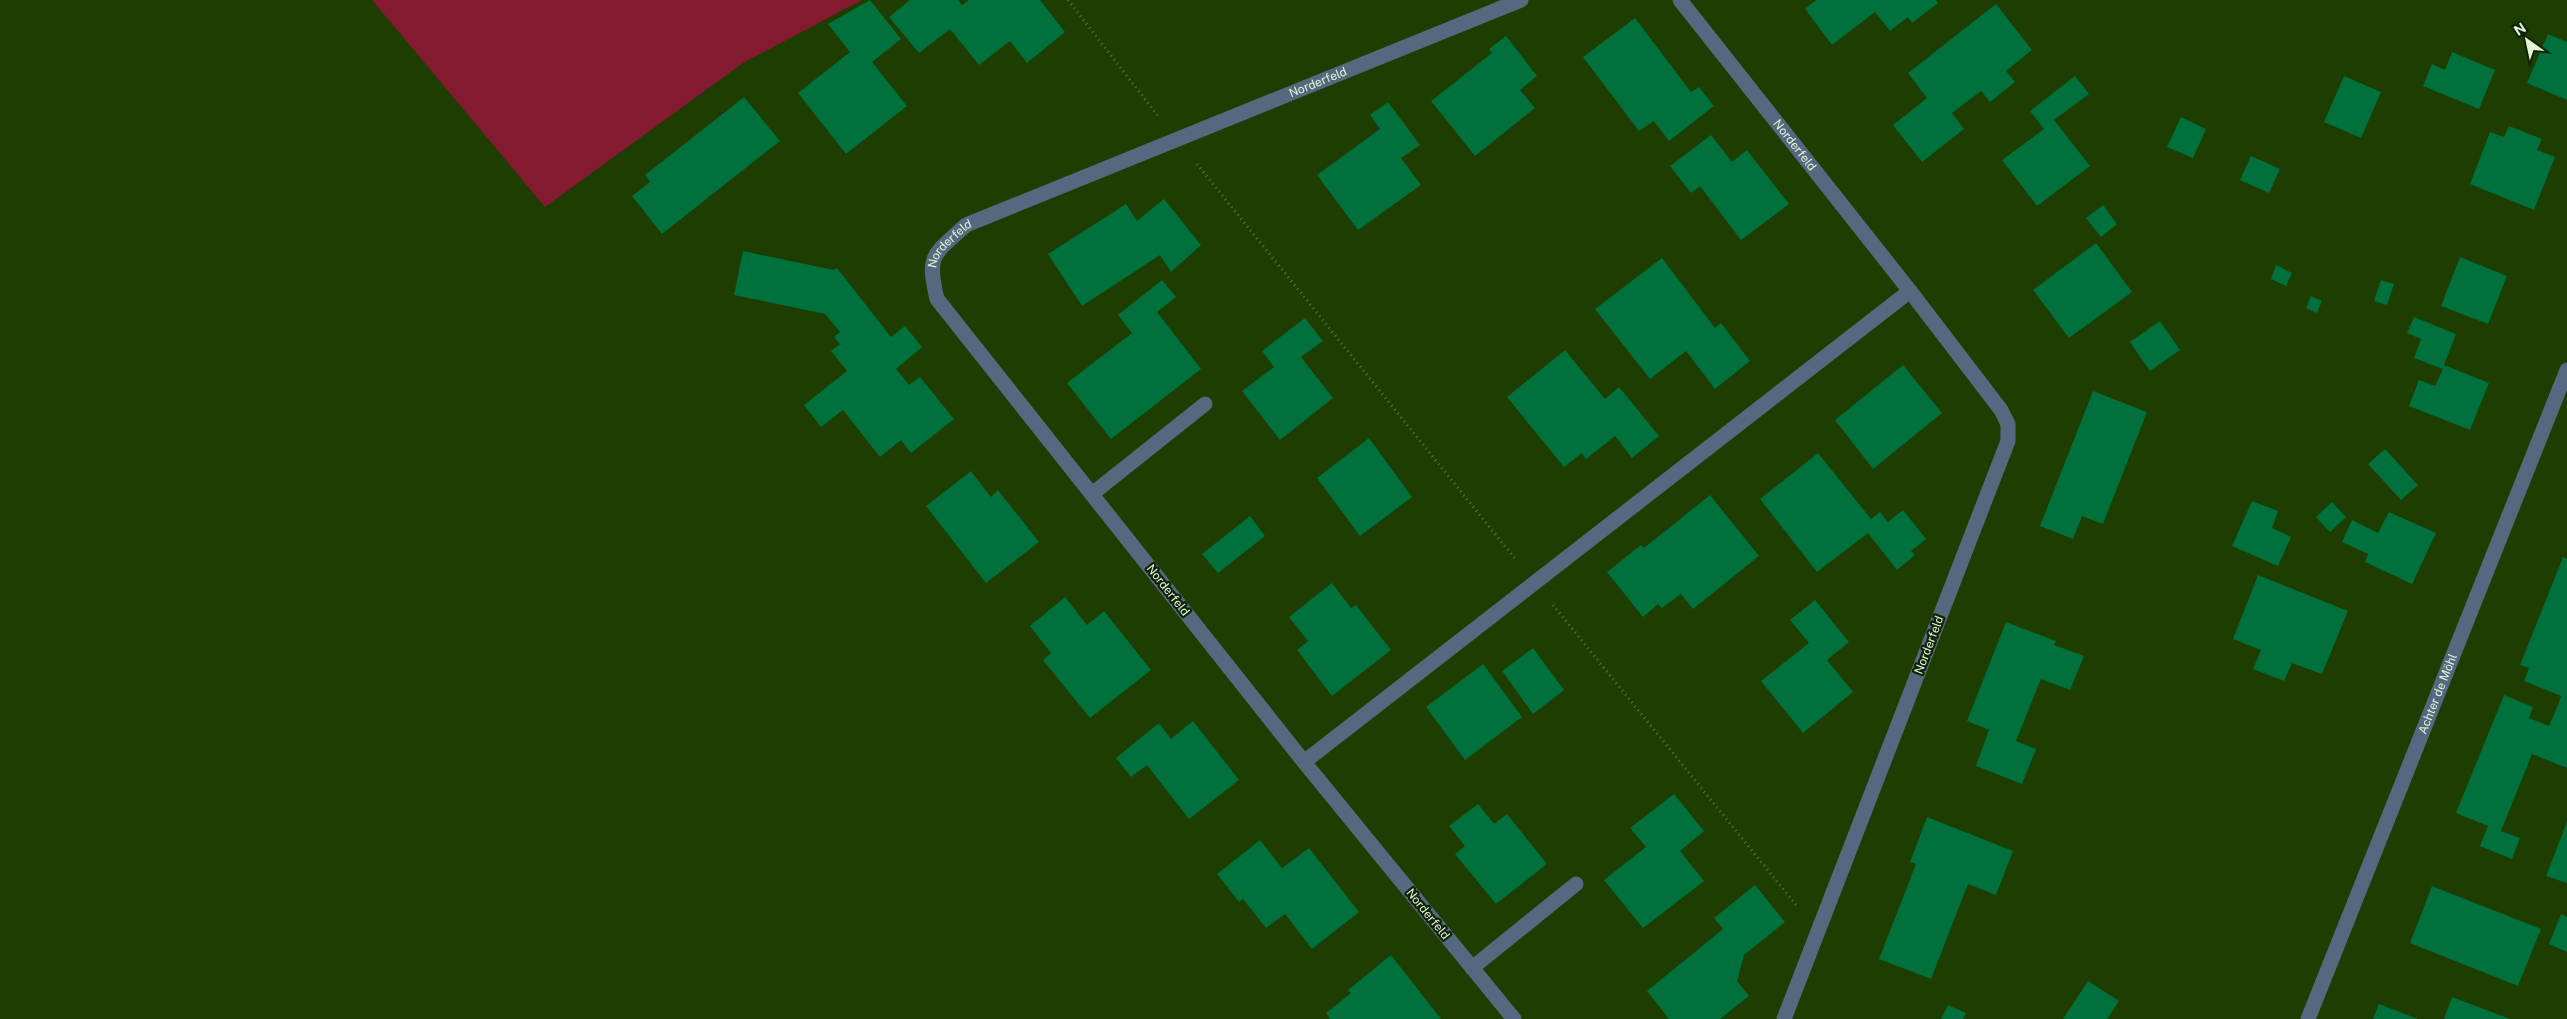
<svg xmlns="http://www.w3.org/2000/svg" width="2567" height="1019" font-family="'Public Sans',sans-serif">
<style>
.green{fill:#841a30}
.building{fill:#00703d}
.lines{fill:none;stroke-linecap:round;stroke-linejoin:round}
.path{stroke:#5b7844;stroke-width:3;stroke-dasharray:1 4;stroke-linecap:butt}
.lane{stroke:#56687f;stroke-width:15}
.street{stroke:#56687f;stroke-width:15}
.labels{text-anchor:middle;dominant-baseline:central;stroke-width:4.5;stroke-linejoin:round;paint-order:stroke}
.street-label{font-size:12px;fill:#e2f6d7;stroke:#122109}
</style>
<rect width="100%" height="100%" fill="#1d3e00"/>
<polygon class="green" points="372,0 862,0 743,63 545,207"/>
<g class="building">
<polygon points="870,0 901,39 872,62 907,106 846,154 798,93 850,52 828,24"/>
<polygon points="910,0 958,0 962,5 969,0 1040,0 1065,32 1027,63 1010,41 979,65 950,29 919,53 889,17"/>
<polygon points="1816,0 1936,0 1938,3 1912,23 1908,17 1890,31 1875,12 1832,45 1805,9"/>
<polygon points="1996,4 2032,50 2006,71 2015,82 1990,102 1981,91 1952,113 1964,129 1922,162 1893,125 1927,98 1908,73"/>
<polygon points="1635,18 1691,92 1699,87 1714,106 1669,141 1654,121 1639,131 1583,57"/>
<polygon points="2548,34 2567,42 2567,100 2527,83"/>
<polygon points="1506,36 1537,76 1520,90 1535,108 1475,156 1431,101 1492,53 1489,49"/>
<polygon points="2452,52 2495,70 2479,109 2423,86 2432,64 2445,70"/>
<polygon points="2075,76 2089,94 2054,120 2090,166 2037,206 2002,160 2044,129 2030,111"/>
<polygon points="2344,76 2381,92 2361,138 2324,122"/>
<polygon points="744,97 780,141 662,234 632,196 650,182 645,175"/>
<polygon points="1388,102 1420,145 1401,158 1421,185 1358,230 1317,175 1380,129 1370,115"/>
<polygon points="2181,117 2206,129 2193,158 2167,147"/>
<polygon points="2509,126 2542,139 2537,150 2555,157 2534,210 2470,184 2490,132 2504,137"/>
<polygon points="1711,135 1732,162 1747,150 1789,204 1741,240 1700,186 1691,193 1670,166"/>
<polygon points="2251,156 2280,169 2269,193 2240,180"/>
<polygon points="1164,199 1201,245 1171,272 1160,255 1082,306 1048,254 1126,204 1137,221"/>
<polygon points="2103,205 2117,224 2101,237 2086,218"/>
<polygon points="2096,243 2132,292 2069,338 2033,290"/>
<polygon points="743,251 834,270 837,268 891,337 905,326 922,347 896,369 909,385 920,377 954,419 911,453 901,440 880,457 843,410 821,427 804,405 847,371 831,351 840,344 834,337 840,332 825,314 734,295"/>
<polygon points="2460,257 2507,276 2488,324 2441,306"/>
<polygon points="1662,258 1715,328 1721,323 1750,361 1715,389 1686,351 1650,379 1595,309"/>
<polygon points="2276,265 2292,273 2286,286 2271,279"/>
<polygon points="1162,280 1176,297 1157,312 1201,369 1111,439 1067,383 1132,333 1118,315"/>
<polygon points="2381,280 2394,284 2387,305 2374,301"/>
<polygon points="2311,296 2322,301 2317,313 2306,308"/>
<polygon points="2414,317 2456,334 2444,365 2489,383 2470,430 2409,406 2419,380 2435,386 2443,369 2414,358 2421,339 2407,333"/>
<polygon points="1305,318 1323,341 1301,357 1333,398 1280,440 1242,391 1274,367 1262,351"/>
<polygon points="2160,321 2180,350 2150,371 2130,342"/>
<polygon points="1565,350 1605,399 1619,387 1659,436 1632,458 1615,436 1586,459 1582,453 1564,467 1507,397"/>
<polygon points="1903,365 1942,413 1873,469 1835,420"/>
<polygon points="2093,391 2147,412 2103,524 2082,516 2073,539 2040,526"/>
<polygon points="1369,438 1412,497 1360,536 1317,478"/>
<polygon points="2385,449 2418,485 2401,500 2368,464"/>
<polygon points="1818,453 1871,519 1880,512 1888,522 1903,510 1926,539 1911,551 1915,555 1897,570 1868,533 1817,572 1760,499"/>
<polygon points="971,471 991,497 998,490 1039,542 986,583 926,506"/>
<polygon points="1710,495 1759,556 1693,609 1681,594 1662,608 1658,604 1643,617 1607,572 1641,545 1644,548"/>
<polygon points="2252,501 2278,511 2272,528 2291,537 2278,566 2232,546"/>
<polygon points="2332,502 2346,517 2330,532 2316,517"/>
<polygon points="2389,512 2436,533 2412,584 2365,562 2368,554 2342,542 2352,520 2378,533"/>
<polygon points="1250,516 1265,536 1218,573 1202,554"/>
<polygon points="2563,557 2567,559 2567,768 2532,754 2501,831 2520,838 2512,859 2480,846 2488,826 2456,813 2504,695 2533,707 2529,718 2549,726 2558,705 2561,696 2524,681 2529,668 2520,665"/>
<polygon points="2258,575 2348,611 2322,674 2292,663 2284,681 2253,669 2261,650 2233,639"/>
<polygon points="1332,583 1351,608 1356,605 1391,650 1332,696 1297,650 1308,641 1289,617"/>
<polygon points="1065,597 1087,625 1104,611 1151,670 1090,718 1043,660 1051,653 1030,626"/>
<polygon points="1815,600 1849,642 1827,660 1853,692 1803,733 1761,681 1809,643 1790,620"/>
<polygon points="2006,622 2056,641 2054,645 2084,656 2070,690 2041,679 2016,741 2036,749 2022,784 1976,766 1989,730 1967,721"/>
<polygon points="1533,648 1564,690 1533,714 1502,671"/>
<polygon points="1483,664 1522,717 1465,760 1426,707"/>
<polygon points="1193,721 1239,780 1189,819 1147,765 1131,777 1116,758 1159,723 1171,739"/>
<polygon points="1674,794 1704,831 1680,851 1704,881 1643,928 1604,880 1646,847 1630,828"/>
<polygon points="1478,804 1494,824 1507,814 1547,864 1496,904 1455,854 1465,846 1449,826"/>
<polygon points="1927,817 2013,851 1996,895 1968,884 1931,979 1879,959 1916,864 1910,862"/>
<polygon points="2567,822 2567,883 2546,876"/>
<polygon points="1260,840 1282,868 1309,848 1359,912 1312,949 1285,914 1266,928 1243,899 1239,902 1217,874"/>
<polygon points="1755,885 1785,922 1744,955 1737,981 1749,996 1720,1019 1669,1019 1647,991 1723,929 1714,918"/>
<polygon points="2432,886 2541,929 2518,986 2410,943"/>
<polygon points="2561,914 2567,917 2567,952 2549,944"/>
<polygon points="1391,955 1441,1019 1330,1019 1326,1013 1351,993 1348,990"/>
<polygon points="2088,981 2119,1001 2107,1019 2063,1019"/>
<polygon points="2452,997 2510,1019 2444,1019"/>
<polygon points="2379,1004 2418,1019 2373,1019"/>
<polygon points="1948,1005 1966,1013 1963,1019 1941,1019"/>
</g>
<g class="lines">
<g class="path">
<polyline points="1068,0 1158,116"/>
<polyline points="1197,164 1516,560"/>
<polyline points="1553,605 1796,905"/>
</g>
<g class="lane">
<polyline points="1092,494 1205,404"/>
<polyline points="1472,968 1576,884"/>
</g>
<g class="street">
<path id="s1" d="M1680,0L1910,291L2001,410L2008,424V441L1784,1019"/>
<polyline points="1304,762 1910,291"/>
<path id="s2" d="M1514,1019L1304,762L937,299C926,253 934,255 966,225L1521,0"/>
<path id="s3" d="M2308,1019L2567,370"/>
</g>
</g>
<g class="labels">
<g class="street-label">
<text stroke="none"><textPath href="#s2" startOffset="1390">Norderfeld</textPath></text>
<text stroke="none"><textPath href="#s1" startOffset="185">Norderfeld</textPath></text>
<text stroke="none"><textPath href="#s2" startOffset="985">Norderfeld</textPath></text>
<text transform="translate(1168 590) rotate(52)">Norderfeld</text>
<text transform="translate(1929 645) rotate(-69)">Norderfeld</text>
<text stroke="none"><textPath href="#s3" startOffset="350">Achter de Möhl</textPath></text>
<text transform="translate(1428 914) rotate(51)">Norderfeld</text>
</g>
</g>
<g transform="translate(2527 40) rotate(327)" stroke="#122109" stroke-width="4" paint-order="stroke">
<path d="M0-4L9 19L0 12L-9 19Z" fill="#e2f6d7"/>
<text y="-8" font-size="14" font-weight="bold" text-anchor="middle" fill="#e2f6d7">N</text>
</g>
</svg>
